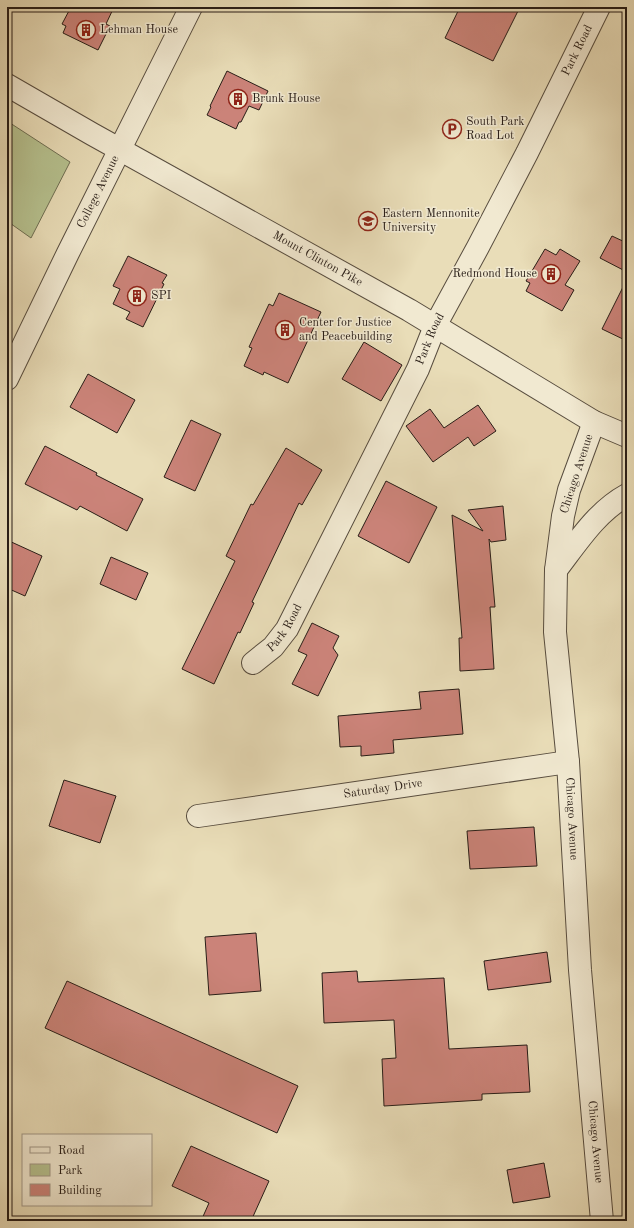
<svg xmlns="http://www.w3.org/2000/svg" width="634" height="1228" font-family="'Old Standard TT',serif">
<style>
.green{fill:#b6c18f;stroke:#6f6f53}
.building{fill:#cb8379;stroke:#281d17}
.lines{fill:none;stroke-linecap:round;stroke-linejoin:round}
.minor-casing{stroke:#584d3f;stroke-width:24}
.minor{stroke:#f1e9d1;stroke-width:22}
.labels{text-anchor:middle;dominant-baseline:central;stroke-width:3;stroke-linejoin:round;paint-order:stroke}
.poi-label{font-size:12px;fill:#281d17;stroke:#f1e9d1;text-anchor:start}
.street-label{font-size:12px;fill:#281d17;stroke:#f1e9d1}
</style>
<rect width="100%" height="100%" fill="#e9ddb8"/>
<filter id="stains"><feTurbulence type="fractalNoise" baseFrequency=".005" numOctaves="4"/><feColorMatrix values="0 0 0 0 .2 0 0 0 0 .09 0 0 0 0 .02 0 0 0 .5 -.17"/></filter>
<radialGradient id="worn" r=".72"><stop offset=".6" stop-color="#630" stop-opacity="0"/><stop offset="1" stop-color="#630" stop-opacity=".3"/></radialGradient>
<polygon class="green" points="7,121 70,162 31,238 7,221"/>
<g class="building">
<polygon points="71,7 114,7 106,24 110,26 98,50 63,33 66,26 62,24"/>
<polygon points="460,7 520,7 493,61 445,38"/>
<polygon points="227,71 268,91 259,110 249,106 241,122 239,122 236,129 207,115 211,107 210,106"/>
<polygon points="612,236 627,243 627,272 600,258"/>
<polygon points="545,249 556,255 560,249 580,261 565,285 574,290 562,311 526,291 530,283 526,281"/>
<polygon points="128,256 167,275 162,283 164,284 143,327 126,319 130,312 113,304 120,289 113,286"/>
<polygon points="627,279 627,341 602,329"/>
<polygon points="279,293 321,312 288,383 264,372 263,375 244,366 252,348 249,347 269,304 273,306"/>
<polygon points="364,342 402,365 381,401 342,379"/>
<polygon points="88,374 135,400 117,433 70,407"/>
<polygon points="478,405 496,431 474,446 468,437 433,462 406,426 430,409 444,428"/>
<polygon points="191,420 221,434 195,491 164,477"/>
<polygon points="45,446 97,473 96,475 143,499 127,531 80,506 77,510 25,484"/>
<polygon points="286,448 322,470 302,505 299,503 252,602 254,603 240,633 238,632 214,684 182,669 235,561 226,556 251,504 253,505"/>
<polygon points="386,481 437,507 409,563 358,536"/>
<polygon points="503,506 506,540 491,542 489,539 495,607 490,607 494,669 460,671 459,638 462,638 452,515 483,531 468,510"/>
<polygon points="7,540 42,556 25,596 7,588"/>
<polygon points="111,557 148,573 136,600 100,584"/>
<polygon points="312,623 339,636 333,648 338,655 318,696 292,684 307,655 298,651"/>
<polygon points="459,689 463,734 393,740 394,753 361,756 361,746 340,747 338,716 421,709 419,692"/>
<polygon points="64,780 116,796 100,843 49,826"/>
<polygon points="534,827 537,866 470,869 467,831"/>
<polygon points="256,933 261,991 209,995 205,937"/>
<polygon points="547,952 551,982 488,990 484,961"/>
<polygon points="357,971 358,982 444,978 449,1049 527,1045 530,1092 482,1094 482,1100 384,1106 382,1059 396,1058 394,1020 324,1023 322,973"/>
<polygon points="67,981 298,1086 277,1133 45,1028"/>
<polygon points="191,1146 269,1181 251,1221 201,1221 209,1203 172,1186"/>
<polygon points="544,1163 550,1197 513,1203 507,1170"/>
</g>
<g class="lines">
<defs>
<g id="minor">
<path id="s1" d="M7,85L92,134L409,310L594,422L627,436"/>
<path id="s2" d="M7,379L68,253L191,7"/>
<path id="s3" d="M594,422L569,490L563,516L556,570L555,632L568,762L580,970L602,1221"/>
<path d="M556,570C577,543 596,512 627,495"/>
<path id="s4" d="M253,663L273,647L287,629L418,369L435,326L478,247L527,153L599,7"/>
<path id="s5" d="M198,816L568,762"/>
</g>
</defs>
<use href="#minor" class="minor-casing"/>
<use href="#minor" class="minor"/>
</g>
<defs>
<symbol id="building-ring" viewBox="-11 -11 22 22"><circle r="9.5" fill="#f1e9d1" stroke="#8f2418" stroke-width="1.5"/><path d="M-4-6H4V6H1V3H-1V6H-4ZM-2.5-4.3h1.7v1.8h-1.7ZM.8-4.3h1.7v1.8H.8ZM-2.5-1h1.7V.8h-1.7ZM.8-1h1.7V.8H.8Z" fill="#8f2418"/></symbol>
<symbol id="parking-ring" viewBox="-11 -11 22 22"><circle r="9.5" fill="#f1e9d1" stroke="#8f2418" stroke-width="1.5"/><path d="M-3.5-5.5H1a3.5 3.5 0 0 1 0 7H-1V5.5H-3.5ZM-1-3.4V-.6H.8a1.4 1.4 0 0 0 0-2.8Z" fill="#8f2418"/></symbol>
<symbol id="university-ring" viewBox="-11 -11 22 22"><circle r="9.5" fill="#f1e9d1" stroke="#8f2418" stroke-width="1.5"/><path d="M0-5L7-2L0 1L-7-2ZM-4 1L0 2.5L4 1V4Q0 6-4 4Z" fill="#8f2418"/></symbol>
</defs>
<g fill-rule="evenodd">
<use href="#building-ring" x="75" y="19" width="22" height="22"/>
<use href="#building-ring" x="227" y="88" width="22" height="22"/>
<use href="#parking-ring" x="441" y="118" width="22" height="22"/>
<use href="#university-ring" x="357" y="210" width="22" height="22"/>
<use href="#building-ring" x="540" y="263" width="22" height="22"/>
<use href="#building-ring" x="126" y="285" width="22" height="22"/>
<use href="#building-ring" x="274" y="319" width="22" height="22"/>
</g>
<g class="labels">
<g class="poi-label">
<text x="100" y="30">Lehman House</text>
<text x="252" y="99">Brunk House</text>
<text x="466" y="122">South Park<tspan x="466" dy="14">Road Lot</tspan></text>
<text x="382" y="214">Eastern Mennonite<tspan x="382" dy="14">University</tspan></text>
<text x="537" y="274" text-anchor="end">Redmond House</text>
<text x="151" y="296">SPI</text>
<text x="299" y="323">Center for Justice<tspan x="299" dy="14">and Peacebuilding</tspan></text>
</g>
<g class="street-label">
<text stroke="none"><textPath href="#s4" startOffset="696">Park Road</textPath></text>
<text stroke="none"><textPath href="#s2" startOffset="208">College Avenue</textPath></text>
<text stroke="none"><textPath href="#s1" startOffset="356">Mount Clinton Pike</textPath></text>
<text stroke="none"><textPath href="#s4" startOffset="372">Park Road</textPath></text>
<text transform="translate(577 474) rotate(-72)">Chicago Avenue</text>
<text stroke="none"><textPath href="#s4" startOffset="48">Park Road</textPath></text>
<text stroke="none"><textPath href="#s5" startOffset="187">Saturday Drive</textPath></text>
<text stroke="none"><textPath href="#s3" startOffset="403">Chicago Avenue</textPath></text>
<text stroke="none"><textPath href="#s3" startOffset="727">Chicago Avenue</textPath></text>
</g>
</g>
<rect width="634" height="1228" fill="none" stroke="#e9ddb8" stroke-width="24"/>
<rect x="8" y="8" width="618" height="1212" fill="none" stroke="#281d17" stroke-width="2"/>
<rect x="12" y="12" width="610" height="1204" fill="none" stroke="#281d17"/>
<rect x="22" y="1134" width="130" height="72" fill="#f1e9d1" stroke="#a19787"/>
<rect x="30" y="1147" width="20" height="6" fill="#f1e9d1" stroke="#a19787"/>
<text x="58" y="1154" font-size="12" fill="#281d17">Road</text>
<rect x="30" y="1164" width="20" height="12" fill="#b6c18f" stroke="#a19787"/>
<text x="58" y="1174" font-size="12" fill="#281d17">Park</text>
<rect x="30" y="1184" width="20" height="12" fill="#cb8379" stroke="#a19787"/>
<text x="58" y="1194" font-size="12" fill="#281d17">Building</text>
<rect width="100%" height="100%" filter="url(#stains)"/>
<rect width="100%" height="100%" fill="url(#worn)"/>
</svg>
